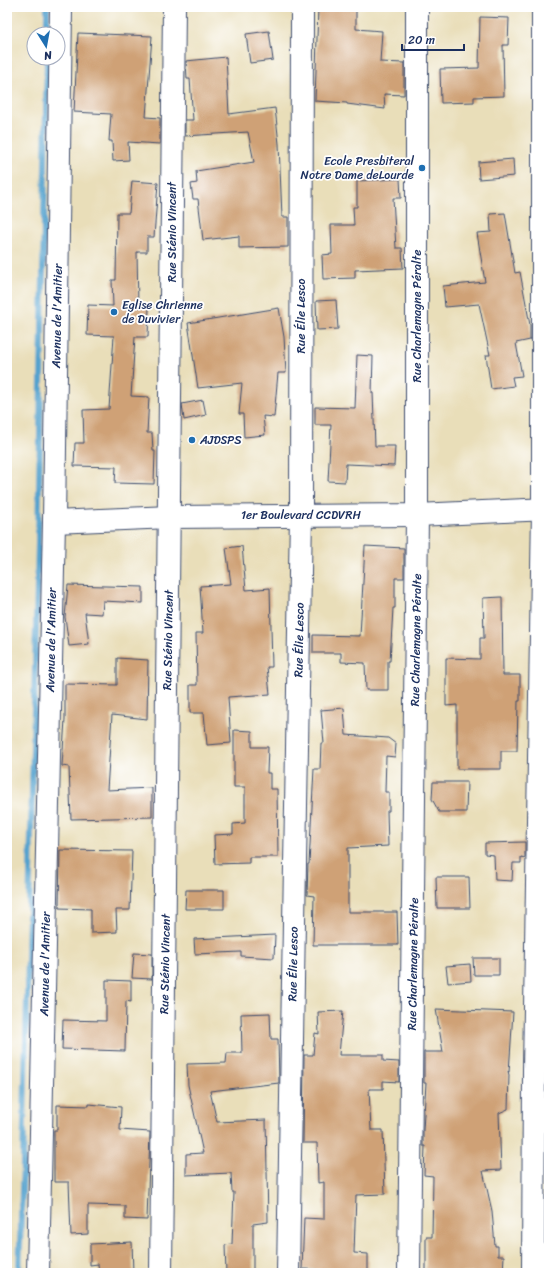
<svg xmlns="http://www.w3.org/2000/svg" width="556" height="1280" font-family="Sriracha,sans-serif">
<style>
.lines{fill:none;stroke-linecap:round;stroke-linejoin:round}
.stream{stroke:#55a2ce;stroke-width:6}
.building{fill:#cfa176}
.street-casing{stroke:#3a496c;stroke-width:24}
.street{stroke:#fff;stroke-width:22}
.poi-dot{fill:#1f6fb2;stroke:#fff;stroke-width:1.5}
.labels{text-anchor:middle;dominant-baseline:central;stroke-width:3.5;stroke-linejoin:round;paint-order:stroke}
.poi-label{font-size:12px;fill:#1b2f5e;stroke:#fff;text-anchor:start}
.street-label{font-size:12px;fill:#1b2f5e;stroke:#fff}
</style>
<rect width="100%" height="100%" fill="#fff"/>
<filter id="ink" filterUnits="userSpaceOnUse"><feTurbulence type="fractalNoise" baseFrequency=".025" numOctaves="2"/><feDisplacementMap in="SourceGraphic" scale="8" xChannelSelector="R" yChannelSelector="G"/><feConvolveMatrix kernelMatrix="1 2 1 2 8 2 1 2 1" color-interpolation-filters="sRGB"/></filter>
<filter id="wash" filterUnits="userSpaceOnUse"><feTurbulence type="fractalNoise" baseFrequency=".012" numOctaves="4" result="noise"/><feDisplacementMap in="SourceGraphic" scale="16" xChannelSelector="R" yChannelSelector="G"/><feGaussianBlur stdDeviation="0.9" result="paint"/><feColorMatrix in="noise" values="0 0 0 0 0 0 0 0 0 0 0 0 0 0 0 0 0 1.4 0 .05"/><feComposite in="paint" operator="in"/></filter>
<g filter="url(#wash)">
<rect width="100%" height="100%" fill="#e9deb9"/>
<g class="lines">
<g class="stream">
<polyline points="47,34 47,7"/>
<polyline points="19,1273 23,1164 38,544 47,58"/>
</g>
</g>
<g id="blocks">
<g class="building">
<polygon points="318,7 356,7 356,29 382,31 380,62 404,63 404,95 384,94 385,109 347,104 347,103 315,101"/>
<polygon points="480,17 509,18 508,45 503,45 504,96 474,97 474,102 441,103 440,69 479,68"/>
<polygon points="269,31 273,60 250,63 246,34"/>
<polygon points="78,33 152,36 146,117 160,118 160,144 128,142 129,160 113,161 112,141 109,141 111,114 74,112"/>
<polygon points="226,57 229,114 275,108 279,144 282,217 288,217 288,247 239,248 239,236 203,240 198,199 193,199 191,184 197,183 196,171 254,162 248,132 185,136 185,120 193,120 190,79 187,79 186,61"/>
<polygon points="513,159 514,176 479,179 478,162"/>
<polygon points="400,179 401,198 393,198 396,248 402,248 403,268 355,270 355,278 323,279 322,255 332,254 331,225 354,225 353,207 357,207 357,181"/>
<polygon points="132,181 158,183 154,237 147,237 147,252 137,252 138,307 149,307 148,337 135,337 131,396 149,397 147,433 152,433 153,451 155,451 154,484 115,483 116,467 74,466 75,443 84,443 83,410 109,409 114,336 87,335 88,305 113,306 112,280 116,280 117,213 129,213"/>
<polygon points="505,213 515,273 520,272 530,325 530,340 516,343 522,376 512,377 514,386 491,389 486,355 490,355 479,304 445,307 443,286 485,282 477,233 491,232 490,214"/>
<polygon points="336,300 338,329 317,330 316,301"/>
<polygon points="279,308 284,337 286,373 278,373 274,417 263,416 265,435 244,437 243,414 239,414 242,383 198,388 188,323"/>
<polygon points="357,355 373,356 372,393 373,393 375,446 395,446 394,466 346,464 345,482 328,481 331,425 315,425 315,407 355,408"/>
<polygon points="203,400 206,415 184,420 182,404"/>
<polygon points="242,546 246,590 270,588 272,667 267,667 270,694 228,697 231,743 207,745 204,713 190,713 190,685 197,685 196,633 203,633 200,586 231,584 226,548"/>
<polygon points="365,546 404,548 404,578 395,578 395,608 393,608 390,661 388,661 388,690 366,690 365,663 341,662 341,653 313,653 313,635 360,636"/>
<polygon points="68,585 143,587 143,603 103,601 102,614 85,613 89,644 69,646 65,617"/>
<polygon points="502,597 503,675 520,675 520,701 518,701 517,751 501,751 501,769 457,769 457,705 446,706 446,658 480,659 480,638 484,638 483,598"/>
<polygon points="117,658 148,660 147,719 112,715 107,790 152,788 152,817 71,819 69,767 62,766 65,719 65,684 117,685"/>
<polygon points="344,708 346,735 388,738 396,744 395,757 386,756 385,792 389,792 389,811 387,811 388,846 348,848 348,912 397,912 398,945 313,945 314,896 307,895 308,864 309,864 314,769 320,769 321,743 324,743 321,710"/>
<polygon points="234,730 252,731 252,747 268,747 267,773 270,773 270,789 277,789 278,857 249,857 249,863 215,864 214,835 233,834 233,824 245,823 245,787 234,787"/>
<polygon points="433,782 467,782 466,812 439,812 432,799"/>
<polygon points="525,842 525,858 521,857 521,863 513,863 512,881 495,880 494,855 485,854 485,843"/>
<polygon points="60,850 132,851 130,910 116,910 117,932 91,933 91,909 59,908"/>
<polygon points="436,877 469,877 470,908 437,908"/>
<polygon points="186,890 224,890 224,909 185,909"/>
<polygon points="275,935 274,958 241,956 241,952 195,954 194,939"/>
<polygon points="134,953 152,954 152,979 132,978"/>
<polygon points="473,958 499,958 499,975 474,975"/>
<polygon points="470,964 471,981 448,983 446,966"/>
<polygon points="106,980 131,981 131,1002 126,1001 125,1051 62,1049 63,1020 106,1021"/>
<polygon points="436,1009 513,1012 509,1072 508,1071 509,1075 508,1109 499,1113 501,1170 483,1171 492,1211 495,1246 498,1246 498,1256 504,1256 503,1273 426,1273 426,1237 432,1237 433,1176 424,1175 425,1146 423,1146 423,1130 426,1083 424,1083 424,1052 443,1052"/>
<polygon points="343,1011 339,1055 383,1055 383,1061 399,1062 399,1082 383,1081 383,1089 369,1089 371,1130 383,1130 385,1194 356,1195 354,1253 368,1254 368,1271 302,1269 304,1218 324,1219 324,1182 318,1183 317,1143 303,1143 304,1055 313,1055 315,1033 319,1034 318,1012"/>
<polygon points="270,1013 271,1039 278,1039 279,1083 210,1091 217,1122 266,1120 268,1222 253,1224 253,1273 226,1273 225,1245 232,1244 234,1192 232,1192 231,1173 186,1175 186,1154 203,1153 188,1085 187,1064 226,1063 227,1053 242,1053 241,1014"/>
<polygon points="89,1104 121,1107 120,1130 150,1132 147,1220 125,1219 125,1206 88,1205 88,1234 71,1235 69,1182 54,1182 54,1130 57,1130 57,1105 89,1106"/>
<polygon points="132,1242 133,1273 99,1273 98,1264 90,1265 90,1244"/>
</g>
</g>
</g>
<g filter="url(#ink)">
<use href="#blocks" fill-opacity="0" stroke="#3a496c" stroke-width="1"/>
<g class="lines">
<defs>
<g id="street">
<polyline points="54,522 170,517 417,515 549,509"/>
<polyline points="38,1273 54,522 61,7"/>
<polyline points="161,1273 174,7"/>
<polyline points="288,1273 301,514 302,7"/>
<polyline points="409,1273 417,515 417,7"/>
<polyline points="533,1273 534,1071 543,509 543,7"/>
</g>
</defs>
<use href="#street" class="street-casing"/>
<use href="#street" class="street"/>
</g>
</g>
<g class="poi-dot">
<circle cx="422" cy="168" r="4"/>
<circle cx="114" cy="312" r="4"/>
<circle cx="192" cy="440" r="4"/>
</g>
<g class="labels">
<g class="poi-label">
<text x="414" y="161" text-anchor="end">Ecole Presbiteral<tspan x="414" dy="14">Notre Dame deLourde</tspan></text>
<text x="122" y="305">Eglise Chrienne<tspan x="122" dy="14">de Duvivier</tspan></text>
<text x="200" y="440">AJDSPS</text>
</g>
<g class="street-label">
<text transform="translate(172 232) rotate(-90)">Rue Sténio Vincent</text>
<text transform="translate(57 316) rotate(-89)">Avenue de l'Amitier</text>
<text transform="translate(301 316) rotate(-90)">Rue Élie Lesco</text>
<text transform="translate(417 316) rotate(-90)">Rue Charlemagne Péralte</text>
<text x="301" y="515">1er Boulevard CCDVRH</text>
<text transform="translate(51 640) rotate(-89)">Avenue de l'Amitier</text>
<text transform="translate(168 640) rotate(-89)">Rue Sténio Vincent</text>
<text transform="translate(299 640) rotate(-89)">Rue Élie Lesco</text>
<text transform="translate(416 640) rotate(-89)">Rue Charlemagne Péralte</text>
<text transform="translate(45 964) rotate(-89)">Avenue de l'Amitier</text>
<text transform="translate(165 964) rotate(-89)">Rue Sténio Vincent</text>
<text transform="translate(293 964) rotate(-89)">Rue Élie Lesco</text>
<text transform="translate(413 964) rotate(-89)">Rue Charlemagne Péralte</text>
</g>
</g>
<rect width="556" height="1280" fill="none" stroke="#fff" stroke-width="24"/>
<g transform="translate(46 46) rotate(169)"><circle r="19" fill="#ffffff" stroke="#a4acbf"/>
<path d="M0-3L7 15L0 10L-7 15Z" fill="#1f6fb2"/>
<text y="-6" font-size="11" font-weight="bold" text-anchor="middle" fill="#1b2f5e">N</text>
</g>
<path d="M402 44v6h62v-6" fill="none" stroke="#1b2f5e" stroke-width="2"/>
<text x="408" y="44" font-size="12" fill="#1b2f5e" stroke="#ffffff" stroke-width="3" paint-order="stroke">20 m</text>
</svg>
